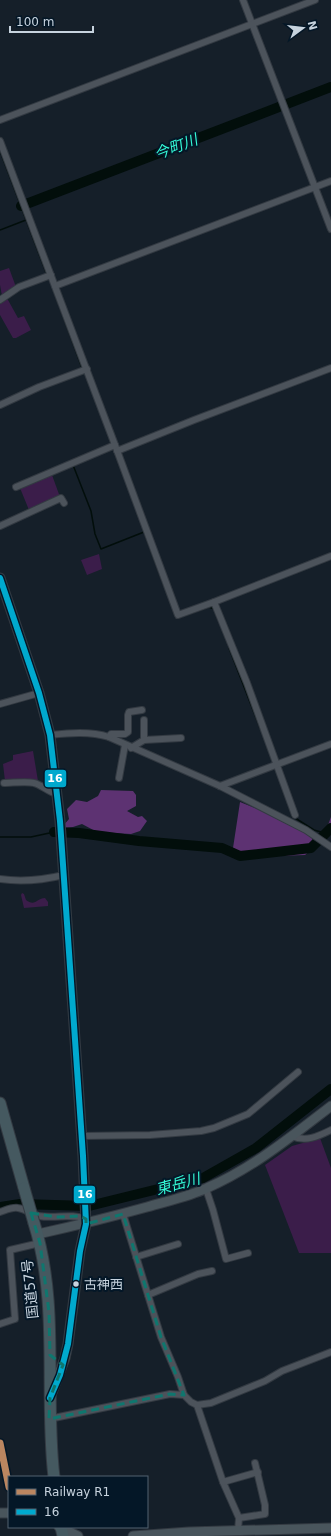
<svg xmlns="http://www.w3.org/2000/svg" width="331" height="1536" font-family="'DejaVu Sans','Noto Sans JP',sans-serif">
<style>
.green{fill:#3b1d4a}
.forest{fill:#5d3272}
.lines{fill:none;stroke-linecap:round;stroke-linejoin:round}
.stream{stroke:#020e0b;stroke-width:1.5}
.river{stroke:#020e0b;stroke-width:10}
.street-casing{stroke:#333a42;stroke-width:8}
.secondary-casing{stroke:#333a42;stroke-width:11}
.highway-casing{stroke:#333a42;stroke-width:13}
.street{stroke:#4c535b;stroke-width:6}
.secondary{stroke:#49555c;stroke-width:9}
.highway{stroke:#455960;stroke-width:11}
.highway-bridge-casing{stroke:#333a42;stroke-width:13;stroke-linecap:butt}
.highway-bridge{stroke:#455960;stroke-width:11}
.bus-1-casing{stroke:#041727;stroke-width:9}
.bus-1{stroke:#00a9ce;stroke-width:6}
.rail-1-casing{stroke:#041727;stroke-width:10}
.rail-1{stroke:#bb8660;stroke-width:7}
.marked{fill:none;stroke:#0f766e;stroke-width:3;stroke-dasharray:8 5;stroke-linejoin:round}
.bus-dot{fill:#c7d3de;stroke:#041727;stroke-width:1.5}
.labels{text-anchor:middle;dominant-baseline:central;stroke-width:4;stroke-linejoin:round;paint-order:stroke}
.bus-label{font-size:13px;fill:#c7d3de;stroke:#041727;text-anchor:start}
.street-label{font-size:14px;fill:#c7d3de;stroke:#041727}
.water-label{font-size:15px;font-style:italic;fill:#34fad7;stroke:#041727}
.line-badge{stroke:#041727;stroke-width:1.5}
.badge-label{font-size:11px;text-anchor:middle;font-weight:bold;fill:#fff}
</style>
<rect width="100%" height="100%" fill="#151f29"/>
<g class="green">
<polygon points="9,268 16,287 2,296 0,285 0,271"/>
<polygon points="5,300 8,300 18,318 24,316 31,330 16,338 13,338 0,315 0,302"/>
<polygon points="52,475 60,497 29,510 20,488"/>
<polygon points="99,554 102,569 87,575 81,560"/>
<polygon points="33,751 38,781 28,779 5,781 3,764 13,760 13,755"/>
<path d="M22,893L24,894L26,900C35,907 37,898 45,898L48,902V906L24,908L21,895Z"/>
<polygon points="320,1138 331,1168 331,1253 299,1253 265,1165 292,1146"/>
</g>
<g class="forest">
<polygon points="101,790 133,791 136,795 136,806 127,811 138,817 142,816 147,821 140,831 131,834 97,832 82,824 73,827 64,828 63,826 69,819 67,809 76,800 87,802 98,796"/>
<polygon points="240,802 305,828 315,843 325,833 331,817 331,835 327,836 305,855 247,857 233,848"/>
</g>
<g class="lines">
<g class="stream">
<polyline points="0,151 47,275"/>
<polyline points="0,230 26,220"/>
<polyline points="49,278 82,368"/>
<polyline points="73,465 91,511 95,534 101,549 144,532 164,586"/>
<polyline points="178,618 209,607 214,609 219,622"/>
<polyline points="229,648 260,728"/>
<polyline points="292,816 314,830 321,832"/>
<polyline points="0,837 31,837 54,832"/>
</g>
<g class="river">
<polyline points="21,206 331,87"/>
<polyline points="54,832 79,833 139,841 222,848 240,856 311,848 331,828"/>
<polyline points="0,1207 20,1204 89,1206 203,1178 256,1148 331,1089"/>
</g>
<defs>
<g id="street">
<polyline points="243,0 331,229"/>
<polyline points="0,120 315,0"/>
<polyline points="0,141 115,445 178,615 214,602 247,683 295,815"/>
<polyline points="55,286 331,181"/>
<polyline points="0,300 19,287 51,275"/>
<polyline points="0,405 39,387 87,369"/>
<polyline points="117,451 194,420 331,368"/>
<polyline points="16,487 115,445"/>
<polyline points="0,526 61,498 64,503"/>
<polyline points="214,602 331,556"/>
<polyline points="0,704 39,693"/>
<polyline points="144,720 144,740"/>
<path d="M50,735C69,733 90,731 109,737L220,786L306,830L331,847"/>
<polyline points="109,737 111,734 125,734 128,732 128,715 129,712 142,710"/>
<polyline points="131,748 144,740 181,738"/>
<polyline points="119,778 125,745"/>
<path d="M4,783C12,783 27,781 34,783C42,785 48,792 57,794"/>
<polyline points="220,786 331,744"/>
<path d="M0,879C21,882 43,880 64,875"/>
<polyline points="81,1136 150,1135 201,1131 214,1128 248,1114 298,1072"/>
<path d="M291,1136C306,1142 317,1137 331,1130"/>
<polyline points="206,1189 213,1210 226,1259 248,1253"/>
<path d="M0,1212C6,1210 12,1207 18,1208C25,1209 32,1214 39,1216C55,1219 71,1213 86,1219"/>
<polyline points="123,1214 148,1295 198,1274 212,1271"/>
<polyline points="136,1257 178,1244"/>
<polyline points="148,1295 161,1337 178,1377 184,1395"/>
<polyline points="0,1324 15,1319 10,1250 40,1243"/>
<polyline points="197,1405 223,1482 239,1518 238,1531"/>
<polyline points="49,1419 170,1394 184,1395 191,1402 197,1405 211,1403 265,1381 282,1371 331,1352"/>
<polyline points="223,1482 258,1472"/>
<polyline points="239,1518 265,1514 265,1505 255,1463"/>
</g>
<g id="secondary">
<polyline points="0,578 39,693 50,735 60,821 83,1156 86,1224 80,1251 68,1344 65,1358 51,1395"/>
<path d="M38,1234C74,1226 111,1217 147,1207C167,1201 188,1197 207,1188C253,1168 292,1136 331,1106"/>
<polyline points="0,1513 9,1513"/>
<polyline points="59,1527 78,1536"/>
<polyline points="133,1536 189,1532 331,1528"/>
</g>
<g id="highway">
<polyline points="0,1103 24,1188"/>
<path d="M34,1223C60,1305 44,1393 54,1477"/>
<polyline points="61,1527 63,1536"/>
</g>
</defs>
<use href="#street" class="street-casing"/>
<use href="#secondary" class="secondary-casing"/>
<use href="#highway" class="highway-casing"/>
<use href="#street" class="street"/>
<use href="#secondary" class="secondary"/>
<use href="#highway" class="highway"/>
<defs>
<polyline id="highway-bridge" points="24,1188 34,1223"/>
</defs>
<use href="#highway-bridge" class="highway-bridge-casing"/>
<use href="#highway-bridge" class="highway-bridge"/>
<defs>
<polyline id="bus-1" points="0,578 39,693 50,735 60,821 83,1156 86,1224 80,1251 68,1344 60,1375 50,1398"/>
</defs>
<use href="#bus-1" class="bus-1-casing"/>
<use href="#bus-1" class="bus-1"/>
<defs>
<polyline id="rail-1" points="0,1443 9,1487"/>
</defs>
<use href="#rail-1" class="rail-1-casing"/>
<use href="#rail-1" class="rail-1"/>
</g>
<path class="marked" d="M31,1213L56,1217L80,1216L86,1219V1224L123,1214L161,1337L184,1395L170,1394L49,1419L50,1398L63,1365L50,1355L49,1312L40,1243Z"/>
<circle class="bus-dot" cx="76" cy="1284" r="3.5"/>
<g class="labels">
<g class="bus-label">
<text x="84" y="1284">古神西</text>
</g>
<g class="street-label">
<text transform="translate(30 1289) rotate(-96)">国道57号</text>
</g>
<g class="water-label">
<text transform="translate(176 147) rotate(-21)">今町川</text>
<text transform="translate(178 1184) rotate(-15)">東岳川</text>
</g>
</g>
<g class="line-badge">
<rect x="44" y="769" width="23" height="19" rx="4" fill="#00a9ce"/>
<rect x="73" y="1185" width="23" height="19" rx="4" fill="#00a9ce"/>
</g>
<g class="badge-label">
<text x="55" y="782">16</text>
<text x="85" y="1198">16</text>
</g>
<rect x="8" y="1476" width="140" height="52" fill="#041727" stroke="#526270"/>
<rect x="16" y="1489" width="20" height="6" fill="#bb8660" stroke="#526270"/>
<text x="44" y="1496" font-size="12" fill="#c7d3de">Railway R1</text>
<rect x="16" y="1509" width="20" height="6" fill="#00a9ce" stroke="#526270"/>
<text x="44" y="1516" font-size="12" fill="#c7d3de">16</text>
<g transform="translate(303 28) rotate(75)" stroke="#041727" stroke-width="3" paint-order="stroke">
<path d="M0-3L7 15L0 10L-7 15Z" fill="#c7d3de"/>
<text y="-6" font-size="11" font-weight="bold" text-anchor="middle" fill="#c7d3de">N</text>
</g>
<path d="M10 26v6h83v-6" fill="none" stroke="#c7d3de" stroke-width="2"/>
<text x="16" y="26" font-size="12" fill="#c7d3de" stroke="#041727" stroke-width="3" paint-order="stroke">100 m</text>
</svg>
